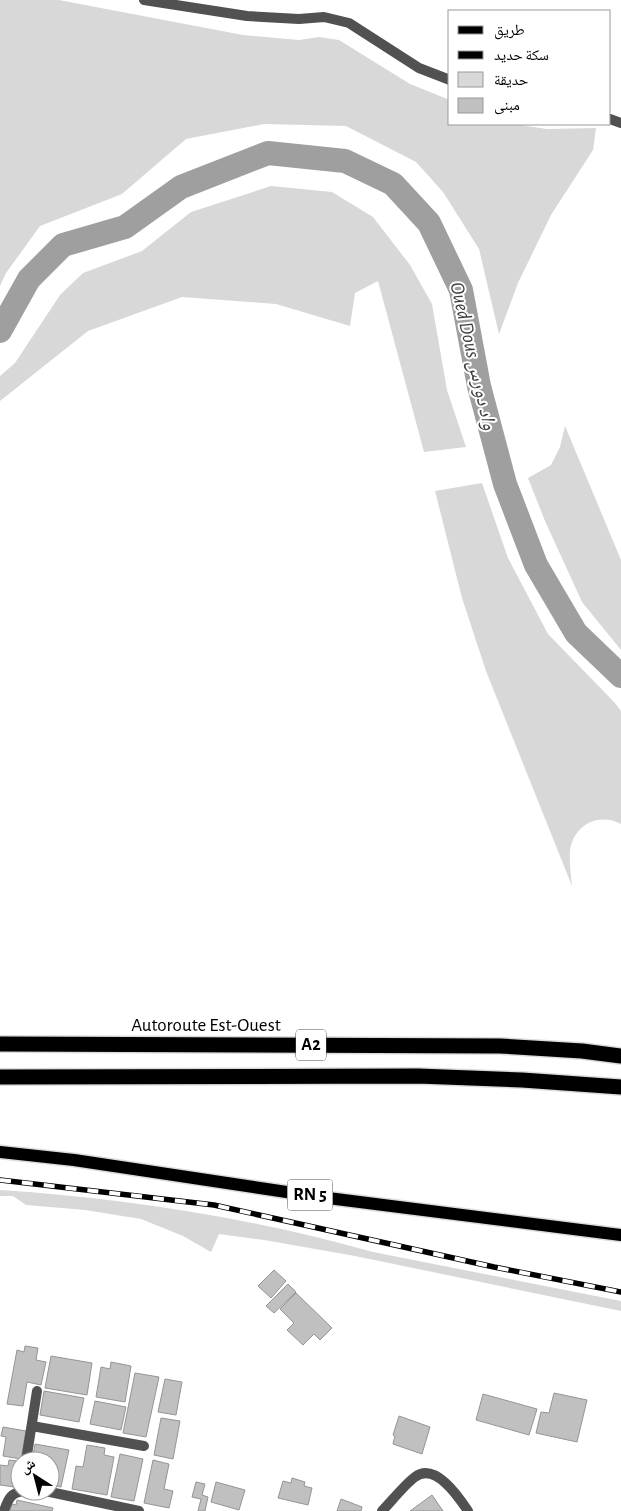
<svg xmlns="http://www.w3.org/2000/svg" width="621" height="1511" font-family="'Alegreya Sans','Noto Naskh Arabic',sans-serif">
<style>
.green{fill:#d8d8d8}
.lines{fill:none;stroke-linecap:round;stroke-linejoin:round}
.river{stroke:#9f9f9f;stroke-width:24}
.building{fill:#c0c0c0;stroke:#959595}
.primary-casing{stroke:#dbdbdb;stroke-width:15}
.motorway-casing{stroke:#dbdbdb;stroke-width:18}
.minor{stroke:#515151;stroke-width:10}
.tertiary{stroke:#515151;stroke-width:10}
.primary{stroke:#000;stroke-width:12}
.motorway{stroke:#000;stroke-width:15}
.rail-casing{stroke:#000;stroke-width:5.5}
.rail{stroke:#fff;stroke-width:4;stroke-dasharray:11;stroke-linecap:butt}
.labels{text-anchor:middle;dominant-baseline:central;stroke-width:4;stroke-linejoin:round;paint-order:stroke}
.shield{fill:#fff;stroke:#4c4c4c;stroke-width:1}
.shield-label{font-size:18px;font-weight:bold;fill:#000}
.street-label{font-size:19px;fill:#000;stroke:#fff}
.water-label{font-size:20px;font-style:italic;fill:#404040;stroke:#fff}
</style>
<rect width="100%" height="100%" fill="#fff"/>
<g class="green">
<polygon points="0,0 59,0 243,35 299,40 319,37 339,40 410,84 450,100 450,124 513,124 547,129 596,128 593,150 551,215 518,283 499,334 479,249 443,192 416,162 346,126 264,124 186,139 122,194 40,226 6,273 0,286"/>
<polygon points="271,186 332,192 373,217 410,265 432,304 447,390 466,447 424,452 378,281 355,293 350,326 276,304 182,297 88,331 0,401 0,376 15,363 60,295 83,273 142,251 191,212"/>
<polygon points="565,426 621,560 621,650 582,602 545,521 528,478 551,465 560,447"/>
<path d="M482,483L508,558L548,634L615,703L621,711V824C598,812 574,825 570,850C569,861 571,875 572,886L486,671L462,598L435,491Z"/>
<path d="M0,1190C125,1198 252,1218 373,1252L621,1301V1311L355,1256L264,1240L219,1234L211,1252L183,1236L141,1219L85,1210L26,1205L13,1196H0Z"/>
</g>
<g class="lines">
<polyline class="river" points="0,331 29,279 63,245 125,227 181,187 268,153 345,161 393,184 429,223 461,290 479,386 505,484 536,565 576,633 621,676"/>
</g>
<g class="building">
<polygon points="274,1270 286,1281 271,1298 258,1286"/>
<polygon points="288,1284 296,1292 274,1313 266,1306"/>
<polygon points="296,1293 332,1328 320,1340 314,1334 303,1345 287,1330 294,1323 280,1309"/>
<polygon points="25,1346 38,1348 36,1360 46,1362 41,1385 27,1382 23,1406 7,1404 17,1350 24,1352"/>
<polygon points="51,1356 92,1363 87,1395 45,1388"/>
<polygon points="111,1362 131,1366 125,1402 96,1397 101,1367 110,1369"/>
<polygon points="135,1373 159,1377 146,1437 123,1433"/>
<polygon points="165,1379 182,1382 176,1415 158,1412"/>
<polygon points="44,1391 84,1398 79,1422 40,1415"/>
<polygon points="554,1393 587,1400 577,1442 536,1433 541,1412 549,1413"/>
<polygon points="483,1394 537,1409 529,1435 476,1420"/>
<polygon points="95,1401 126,1407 121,1430 90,1424"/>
<polygon points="399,1416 430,1427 422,1454 393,1444 395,1436 393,1435"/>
<polygon points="161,1418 180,1421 173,1459 154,1455"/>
<polygon points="3,1427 26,1431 21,1459 3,1456 6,1437 1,1436"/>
<polygon points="35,1444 69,1450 61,1487 50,1485 50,1461 32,1461"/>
<polygon points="87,1445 105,1448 104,1455 114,1457 107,1495 72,1489 76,1466 83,1467"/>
<polygon points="120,1454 143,1459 134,1501 111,1497"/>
<polygon points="9,1460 18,1461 14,1487 0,1485 0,1465 8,1466"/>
<polygon points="153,1460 169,1464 164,1489 173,1491 169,1508 144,1503"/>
<polygon points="292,1478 305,1482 304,1486 312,1488 308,1505 278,1498 283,1481 291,1483"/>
<polygon points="196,1482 205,1484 202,1495 208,1497 205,1511 198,1511 201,1499 192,1497"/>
<polygon points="216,1482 245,1490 239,1510 211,1502"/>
<polygon points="432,1495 443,1511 410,1511"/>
<polygon points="341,1499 362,1507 361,1511 337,1511"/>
<polygon points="17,1500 53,1508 52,1511 10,1511 12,1504 16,1505"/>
</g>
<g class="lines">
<defs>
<polyline id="primary" points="0,1152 74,1160 320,1197 621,1235"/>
<g id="motorway">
<polyline points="0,1044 500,1046 582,1051 621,1056"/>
<polyline points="0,1077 418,1076 522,1080 621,1087"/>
</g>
</defs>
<use href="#primary" class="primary-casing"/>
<use href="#motorway" class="motorway-casing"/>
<g class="minor">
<polyline points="32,1426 144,1446"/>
<polyline points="26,1461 37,1391"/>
</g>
<g class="tertiary">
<polyline points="144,0 247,16 299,19 324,17 349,23 419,68 450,80"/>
<polyline points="610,119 621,123"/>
<polyline points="28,1491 50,1492 139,1511"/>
<path d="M4,1511C8,1499 11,1492 25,1491"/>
<path d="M382,1511C391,1502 405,1484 415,1477C435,1462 458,1496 468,1511"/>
</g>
<use href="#primary" class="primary"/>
<use href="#motorway" class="motorway"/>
<defs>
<polyline id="rail" points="0,1180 214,1205 494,1267 621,1292"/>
</defs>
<use href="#rail" class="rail-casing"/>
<use href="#rail" class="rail"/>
</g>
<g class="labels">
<g class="shield">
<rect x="296" y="1029.5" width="30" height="31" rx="4"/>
<rect x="287.5" y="1179.5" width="45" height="31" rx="4"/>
</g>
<g class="shield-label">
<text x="311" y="1045">A2</text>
<text x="310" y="1195">RN 5</text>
</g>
<g class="street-label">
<text x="206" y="1025">Autoroute Est-Ouest</text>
</g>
<g class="water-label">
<text transform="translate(473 356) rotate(77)">Oued Dous واد دورس</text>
</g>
</g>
<rect x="448" y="10" width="162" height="115" fill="#ffffff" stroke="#999999"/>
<rect x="458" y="26" width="25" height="8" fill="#000000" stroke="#999999"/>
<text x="494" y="35" font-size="15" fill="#000000">طريق</text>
<rect x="458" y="51" width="25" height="8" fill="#000000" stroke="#999999"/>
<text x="494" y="60" font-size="15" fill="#000000">سكة حديد</text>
<rect x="458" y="72" width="25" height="15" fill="#d8d8d8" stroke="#999999"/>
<text x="494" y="85" font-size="15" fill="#000000">حديقة</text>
<rect x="458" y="98" width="25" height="15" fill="#c0c0c0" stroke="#999999"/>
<text x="494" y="110" font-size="15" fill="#000000">مبنى</text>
<g transform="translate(35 1476) rotate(324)"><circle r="24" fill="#ffffff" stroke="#999999"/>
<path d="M0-4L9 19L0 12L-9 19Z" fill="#000000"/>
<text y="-8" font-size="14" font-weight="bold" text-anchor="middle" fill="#000000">ش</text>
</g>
</svg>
